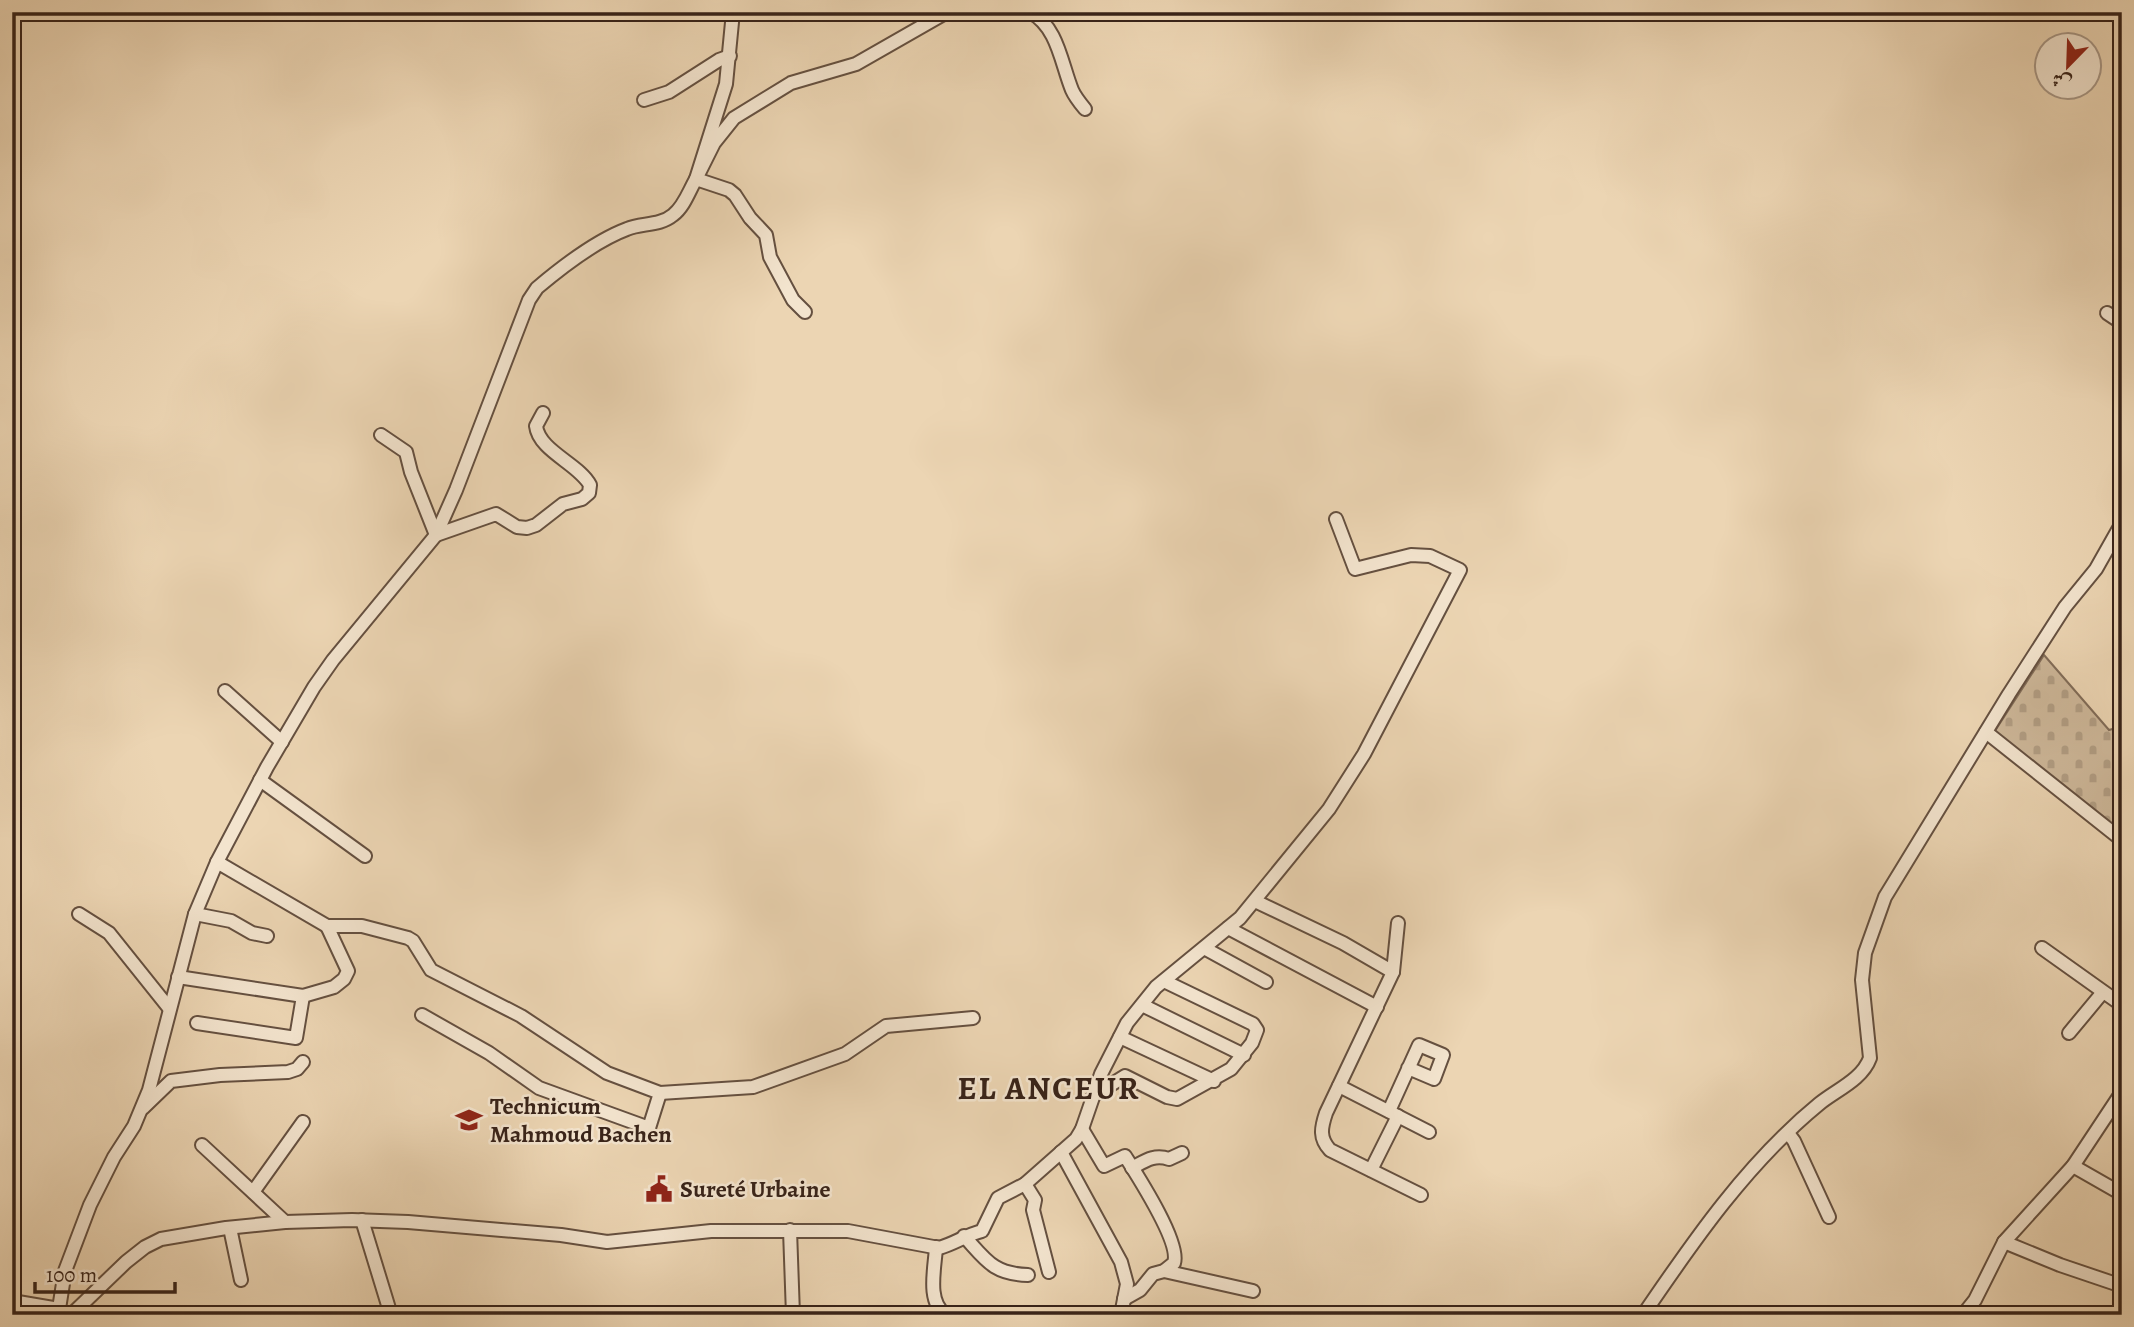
<svg xmlns="http://www.w3.org/2000/svg" width="2134" height="1327" font-family="Alegreya,Amiri,serif">
<style>
.cemetery{fill:url(#cemetery-stones);stroke:#826d59;stroke-width:2}
.lines{fill:none;stroke-linecap:round;stroke-linejoin:round}
.minor-casing{stroke:#655040;stroke-width:16}
.minor{stroke:#f3e4ce;stroke-width:12}
.labels{text-anchor:middle;dominant-baseline:central;stroke-width:5;stroke-linejoin:round;paint-order:stroke}
.poi-label{font-size:24px;font-weight:bold;fill:#382319;stroke:#f3e4ce;text-anchor:start}
.district-label{font-size:32px;font-weight:bold;letter-spacing:2px;fill:#382319;stroke:#f3e4ce}
</style>
<defs>
<pattern id="cemetery-stones" width="16" height="16" patternUnits="userSpaceOnUse" patternTransform="scale(1.75)"><rect width="16" height="16" fill="#cdb799"/><path d="M2 7V4a2 2 0 0 1 4 0v3zM10 15v-3a2 2 0 0 1 4 0v3z" fill="#b19d83"/></pattern>
</defs>
<rect width="100%" height="100%" fill="#ecd5b3"/>
<filter id="stains"><feTurbulence type="fractalNoise" baseFrequency=".00286" numOctaves="4"/><feColorMatrix values="0 0 0 0 .2 0 0 0 0 .09 0 0 0 0 .02 0 0 0 .5 -.17"/></filter>
<radialGradient id="worn" r=".72"><stop offset=".6" stop-color="#630" stop-opacity="0"/><stop offset="1" stop-color="#630" stop-opacity=".3"/></radialGradient>
<polygon class="cemetery" points="2044,655 2109,730 2122,726 2122,835 1993,734"/>
<g class="lines">
<defs>
<g id="minor">
<polyline points="733,12 726,84 696,179 714,143 734,118 791,83 856,64 947,12"/>
<path d="M1030,12C1058,27 1061,63 1072,90C1075,97 1080,103 1085,109"/>
<polyline points="644,100 669,92 719,60 730,56"/>
<polyline points="2107,313 2122,323"/>
<path d="M381,435L406,452L411,472L436,535L496,514L517,527L527,528L536,525L563,504L582,499L589,493L590,485C579,464 539,451 536,426L543,413"/>
<polyline points="225,691 282,742"/>
<polyline points="1986,732 2122,840"/>
<polyline points="260,780 365,856"/>
<polyline points="217,862 327,926 362,926 408,938 413,941 431,970 521,1016 607,1073 660,1093 649,1128 539,1088 489,1053 422,1015"/>
<polyline points="1255,901 1343,943 1393,972"/>
<polyline points="79,914 109,933 169,1008"/>
<polyline points="195,914 231,921 252,933 267,936"/>
<path d="M1398,923L1393,972L1326,1113C1321,1128 1319,1138 1330,1150L1421,1195"/>
<polyline points="1228,928 1377,1007"/>
<polyline points="1204,948 1266,982"/>
<polyline points="2042,948 2122,1005"/>
<polyline points="178,977 303,996 334,987 344,979 348,971 327,926"/>
<polyline points="1142,1005 1244,1055"/>
<polyline points="197,1023 296,1038 303,996"/>
<polyline points="2069,1033 2103,992"/>
<polyline points="1120,1037 1214,1081"/>
<polyline points="1339,1086 1429,1132"/>
<polyline points="660,1093 753,1087 845,1054 886,1026 973,1018"/>
<polyline points="1093,1096 1125,1076 1167,1097 1177,1099 1231,1069 1252,1043 1257,1030 1253,1024 1164,981"/>
<polyline points="143,1108 171,1081 220,1075 288,1072 297,1069 303,1062"/>
<polyline points="1389,1111 1419,1045 1443,1055 1434,1079 1408,1068"/>
<path d="M1082,1129L1104,1166L1125,1156C1137,1175 1181,1243 1174,1263L1164,1271L1153,1274L1140,1290L1124,1299"/>
<polyline points="1788,1133 1794,1141 1829,1217"/>
<polyline points="202,1145 285,1222"/>
<polyline points="1061,1152 1121,1262 1127,1284 1121,1315"/>
<polyline points="2073,1166 2122,1194"/>
<path d="M1132,1168C1145,1161 1154,1154 1169,1159L1182,1153"/>
<polyline points="1371,1170 1398,1116"/>
<polyline points="1025,1184 1035,1200 1033,1210 1049,1272"/>
<polyline points="253,1192 303,1122"/>
<polyline points="362,1220 391,1315"/>
<polyline points="230,1228 241,1280"/>
<polyline points="790,1230 793,1315"/>
<path d="M964,1236C986,1260 993,1274 1028,1275"/>
<polyline points="2004,1242 2060,1265 2122,1286"/>
<path d="M936,1247C935,1268 926,1302 946,1315"/>
<polyline points="1164,1271 1253,1291"/>
<polyline points="12,1301 59,1309"/>
<path d="M58,1315L65,1271L90,1205L114,1157L134,1126L149,1090L195,914L217,862L267,767L314,687L333,660L436,535L456,490L529,300L537,288C563,266 595,241 627,229C641,223 660,226 673,215C684,207 689,191 696,179L729,190L735,195L750,218L766,235L770,257L793,300L805,312"/>
<path d="M71,1315L126,1262L145,1247L161,1239L226,1228L285,1222L352,1220L408,1222L561,1235L607,1242L711,1231H848L939,1248C954,1244 966,1235 982,1231L998,1198L1025,1184L1076,1139L1082,1129L1101,1074L1127,1023L1156,987L1240,918L1329,809L1364,754L1460,570L1430,556L1411,555L1355,569L1336,519"/>
<path d="M1643,1315C1694,1240 1748,1162 1819,1104C1836,1090 1862,1080 1870,1058L1862,980L1865,953L1885,897L2009,694L2065,607L2096,569L2122,523"/>
<polyline points="1963,1315 1975,1300 2004,1242 2073,1166 2122,1092"/>
</g>
</defs>
<use href="#minor" class="minor-casing"/>
<use href="#minor" class="minor"/>
</g>
<defs>
<symbol id="school-bare" viewBox="-9 -9 18 18"><path d="M0-5L7-2L0 1L-7-2ZM-4 1L0 2.5L4 1V4Q0 6-4 4Z" fill="#8f2418" stroke="#f3e4ce" stroke-width="2.5" paint-order="stroke"/></symbol>
<symbol id="civic-bare" viewBox="-9 -9 18 18"><path d="M-.6-6.5H3V-4.5H.6V-3L4-1V1h2V6H-6V1h2V-1L-.6-3ZM-1.2 2.5V6h2.4V2.5Z" fill="#8f2418" stroke="#f3e4ce" stroke-width="2.5" paint-order="stroke"/></symbol>
</defs>
<g fill-rule="evenodd">
<use href="#school-bare" x="450" y="1101" width="38" height="38"/>
<use href="#civic-bare" x="640" y="1170" width="38" height="38"/>
</g>
<g class="labels">
<g class="poi-label">
<text x="490" y="1106">Technicum<tspan x="490" dy="28">Mahmoud Bachen</tspan></text>
<text x="680" y="1189">Sureté Urbaine</text>
</g>
<g class="district-label">
<text x="1049" y="1088">EL ANCEUR</text>
</g>
</g>
<rect width="2134" height="1327" fill="none" stroke="#ecd5b3" stroke-width="42"/>
<rect x="14" y="14" width="2106" height="1299" fill="none" stroke="#382319" stroke-width="3.5"/>
<rect x="21" y="21" width="2092" height="1285" fill="none" stroke="#382319" stroke-width="2"/>
<g transform="translate(2068 66) rotate(203)"><circle r="33" fill="#f3e4ce" stroke="#a89786" stroke-width="2"/>
<path d="M0-5L12 26L0 18L-12 26Z" fill="#8f2418"/>
<text y="-10" font-size="19" font-weight="bold" text-anchor="middle" fill="#382319">ش</text>
</g>
<path d="M35 1282v10h140v-10" fill="none" stroke="#382319" stroke-width="3.5"/>
<text x="46" y="1282" font-size="21" fill="#382319" stroke="#f3e4ce" stroke-width="5" paint-order="stroke">100 m</text>
<rect width="100%" height="100%" filter="url(#stains)"/>
<rect width="100%" height="100%" fill="url(#worn)"/>
</svg>
